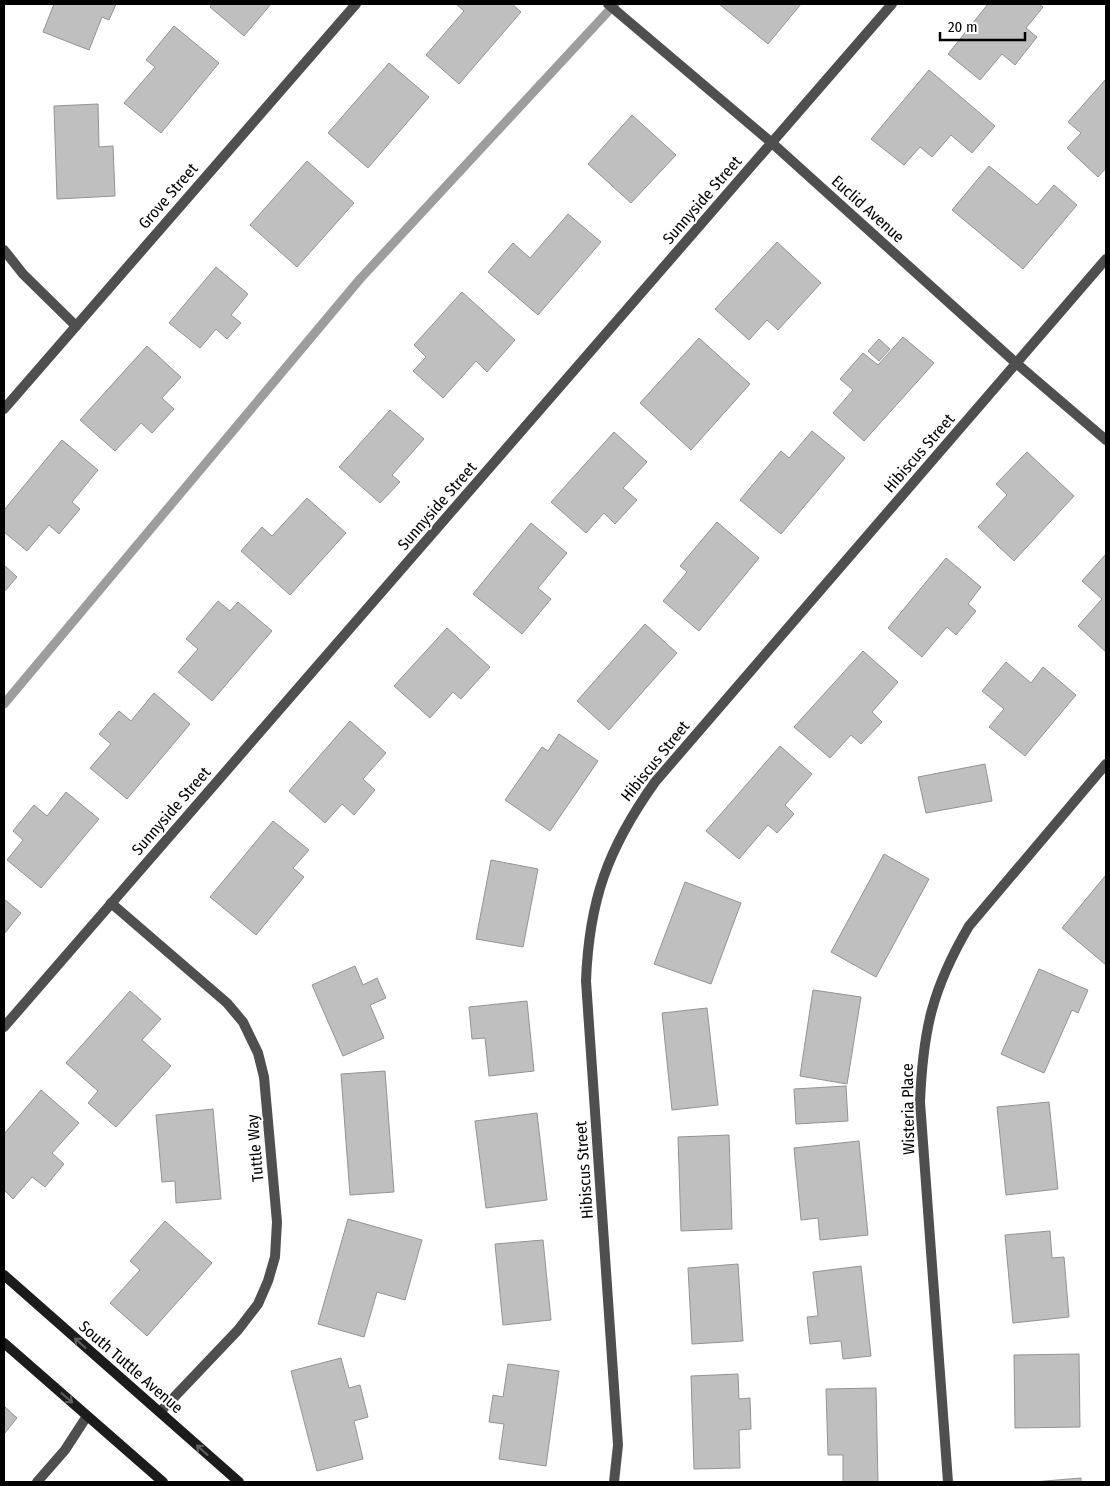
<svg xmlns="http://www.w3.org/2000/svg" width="1110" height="1486" font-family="'Fira Sans Condensed',sans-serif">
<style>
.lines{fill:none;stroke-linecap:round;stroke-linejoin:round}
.stream{stroke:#9d9d9d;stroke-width:9}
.building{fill:#bfbfbf;stroke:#939393}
.minor{stroke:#4f4f4f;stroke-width:10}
.secondary{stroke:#1c1c1c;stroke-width:10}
.oneway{stroke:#606060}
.labels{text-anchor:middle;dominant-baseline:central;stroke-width:4;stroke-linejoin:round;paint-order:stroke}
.street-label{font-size:16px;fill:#000;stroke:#fff}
</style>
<rect width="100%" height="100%" fill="#fff"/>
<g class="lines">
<polyline class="stream" points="4,704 360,279 615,4"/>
</g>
<g class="building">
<polygon points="54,4 116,4 109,20 102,17 89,50 43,32"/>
<polygon points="212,4 271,4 244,36 210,7"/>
<polygon points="456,4 512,4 521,12 459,84 426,55 464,11"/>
<polygon points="719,4 801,4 768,44"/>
<polygon points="988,4 1039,4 1043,7 1026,28 1037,37 1015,65 1002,54 980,80 948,54"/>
<polygon points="174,26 219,63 161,133 124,103 155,67 146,60"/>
<polygon points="389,63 429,97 368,168 328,133"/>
<polygon points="929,70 995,126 972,153 951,135 932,157 920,147 904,165 871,139"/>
<polygon points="1106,79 1106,168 1098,177 1067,148 1081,133 1068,122"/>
<polygon points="98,104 99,147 113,146 115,196 57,199 54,106"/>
<polygon points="632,115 676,155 631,203 588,164"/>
<polygon points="307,161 354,203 297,267 250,225"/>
<polygon points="989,166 1037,205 1054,185 1077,205 1023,269 952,210"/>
<polygon points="568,214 601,242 538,315 488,272 513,243 530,258"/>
<polygon points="777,242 821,283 778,330 767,320 749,340 715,309"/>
<polygon points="216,267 248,294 231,315 241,323 227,339 216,329 200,348 169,323"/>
<polygon points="462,292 515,340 487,372 476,361 443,398 413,371 426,357 414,345"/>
<polygon points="903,337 934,363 864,441 833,413 853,390 840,379 863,353 878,365"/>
<polygon points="699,338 750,384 691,450 640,403"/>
<polygon points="879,339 890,349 879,361 868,351"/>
<polygon points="147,346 181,377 162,398 174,409 152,433 141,423 115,451 80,420"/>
<polygon points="390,410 424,439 392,475 400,482 380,503 339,467"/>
<polygon points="812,431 845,458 781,534 740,500 781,451 789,458"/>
<polygon points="614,432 647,462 623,488 637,500 615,524 604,513 586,533 551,502"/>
<polygon points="62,440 98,470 72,502 80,509 59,534 49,525 27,551 4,532 4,510"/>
<polygon points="1027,452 1074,496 1014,561 978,527 1007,495 996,484"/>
<polygon points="307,498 346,533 290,595 241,551 262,527 272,536"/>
<polygon points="717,522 759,558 699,631 663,601 687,572 680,566"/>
<polygon points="531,523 567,553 538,588 551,599 522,634 473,594"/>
<polygon points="1106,554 1106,652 1078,626 1102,599 1082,581"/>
<polygon points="946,558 981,587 968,604 976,611 956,635 947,627 922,657 888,628"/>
<polygon points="4,565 17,577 4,592"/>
<polygon points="218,601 230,611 238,602 272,631 212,701 178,672 198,649 186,639"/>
<polygon points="645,624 677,653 609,730 577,701"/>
<polygon points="447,628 490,667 461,699 453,692 430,718 394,686"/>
<polygon points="863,651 898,682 872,712 882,722 861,744 851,735 830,758 794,727"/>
<polygon points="1006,662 1031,683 1043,667 1076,695 1025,756 989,727 1004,709 982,691"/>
<polygon points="154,693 190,724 127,799 90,768 111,744 99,734 119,711 131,721"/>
<polygon points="350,721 386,753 363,779 375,790 354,815 342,804 325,823 289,791"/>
<polygon points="559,734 598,761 550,831 505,800 542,747 548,751"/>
<polygon points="780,746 812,774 785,805 794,814 777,833 768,825 739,859 706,831"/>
<polygon points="985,764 992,801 926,813 918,777"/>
<polygon points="66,792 99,819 41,888 7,860 23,840 13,831 34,805 47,816"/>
<polygon points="273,821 309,850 293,868 304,877 256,935 210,897"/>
<polygon points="884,854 929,879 876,977 831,952"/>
<polygon points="491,860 538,869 523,947 476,939"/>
<polygon points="1106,875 1106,965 1062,928"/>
<polygon points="685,882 741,903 711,984 654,964"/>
<polygon points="4,899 21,913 4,934"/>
<polygon points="355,966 363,985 377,978 386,998 370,1005 384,1038 343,1056 312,985"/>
<polygon points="1039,969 1088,990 1078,1013 1072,1010 1044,1073 1001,1054"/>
<polygon points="813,990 861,997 847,1084 800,1076"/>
<polygon points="130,991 161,1019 142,1040 171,1066 116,1127 88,1103 98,1091 66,1063"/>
<polygon points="527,1001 534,1071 489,1076 485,1038 472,1039 469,1007"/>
<polygon points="707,1008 718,1105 672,1110 662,1013"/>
<polygon points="385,1071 394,1192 350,1195 341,1074"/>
<polygon points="846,1086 848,1121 796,1124 794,1089"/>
<polygon points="41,1090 79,1123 52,1153 64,1164 45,1187 32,1177 13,1199 4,1190 4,1134"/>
<polygon points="1049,1102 1058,1189 1006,1195 997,1107"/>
<polygon points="213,1109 221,1199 176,1203 175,1181 162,1182 156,1115"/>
<polygon points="537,1113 547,1200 486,1208 475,1121"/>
<polygon points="729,1135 732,1229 681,1231 678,1137"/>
<polygon points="859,1141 868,1235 820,1240 818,1218 801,1220 794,1148"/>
<polygon points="348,1219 422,1240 405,1300 377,1292 364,1337 318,1324"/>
<polygon points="165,1221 212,1263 147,1336 110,1303 140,1270 130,1261"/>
<polygon points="1050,1231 1052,1258 1064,1257 1069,1317 1013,1323 1005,1235"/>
<polygon points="543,1240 551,1320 503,1325 495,1244"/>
<polygon points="738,1264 743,1341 692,1344 688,1268"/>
<polygon points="861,1266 871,1356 843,1359 841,1341 810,1344 807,1317 818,1316 813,1272"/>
<polygon points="1079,1354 1080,1427 1015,1428 1014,1355"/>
<polygon points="341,1358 349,1388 360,1385 368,1417 354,1421 363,1459 317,1471 291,1371"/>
<polygon points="508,1364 559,1371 546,1466 499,1459 504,1424 489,1422 493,1395 503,1397"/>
<polygon points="738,1374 739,1399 750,1398 751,1429 739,1430 740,1468 694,1469 691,1376"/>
<polygon points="876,1388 878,1482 843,1482 843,1455 828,1455 826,1389"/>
<polygon points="4,1406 17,1418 4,1434"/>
<polygon points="1081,1478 1081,1482 1033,1482"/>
</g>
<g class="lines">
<g class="minor">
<polyline points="608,4 772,143 1016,363 1106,440"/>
<polyline points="4,250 23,274 76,326"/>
<polyline points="4,409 356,4"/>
<polyline points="111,903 227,1003 243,1022 258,1053 264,1077 277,1222 275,1257 268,1281 258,1304 238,1330 160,1412"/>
<polyline points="4,1027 892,4"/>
<polyline points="37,1482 65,1450 87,1416"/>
<path d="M614,1482L618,1445L586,981C589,900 608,848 655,782L1106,259"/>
<path d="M948,1482L920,1102C923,1030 932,989 969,926L1106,764"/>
</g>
<g class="secondary">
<polyline points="4,1275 239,1482"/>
<polyline points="4,1343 163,1482"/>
</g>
</g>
<defs><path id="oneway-shaft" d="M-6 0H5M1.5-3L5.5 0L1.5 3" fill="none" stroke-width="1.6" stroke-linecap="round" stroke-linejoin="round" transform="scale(1.25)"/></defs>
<g class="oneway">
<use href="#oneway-shaft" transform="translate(80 1343) rotate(-138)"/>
<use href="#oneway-shaft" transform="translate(67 1398) rotate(41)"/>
<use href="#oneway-shaft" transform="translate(202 1450) rotate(-138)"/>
</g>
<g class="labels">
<g class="street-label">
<text transform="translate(168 196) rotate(-49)">Grove Street</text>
<text transform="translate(702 200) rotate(-49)">Sunnyside Street</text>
<text transform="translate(868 209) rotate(42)">Euclid Avenue</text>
<text transform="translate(919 453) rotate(-49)">Hibiscus Street</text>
<text transform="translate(437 506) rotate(-49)">Sunnyside Street</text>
<text transform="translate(655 761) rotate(-51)">Hibiscus Street</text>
<text transform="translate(171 811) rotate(-49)">Sunnyside Street</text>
<text transform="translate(908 1109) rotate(-91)">Wisteria Place</text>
<text transform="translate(255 1148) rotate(-95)">Tuttle Way</text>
<text transform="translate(584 1170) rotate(-94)">Hibiscus Street</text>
<text transform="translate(131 1367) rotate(41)">South Tuttle Avenue</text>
</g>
</g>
<rect width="1110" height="1486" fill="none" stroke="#000000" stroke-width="10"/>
<path d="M940 32v8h85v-8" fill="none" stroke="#000000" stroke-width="2.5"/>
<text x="948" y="32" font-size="15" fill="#000000" stroke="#ffffff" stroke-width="4" paint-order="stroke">20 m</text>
</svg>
